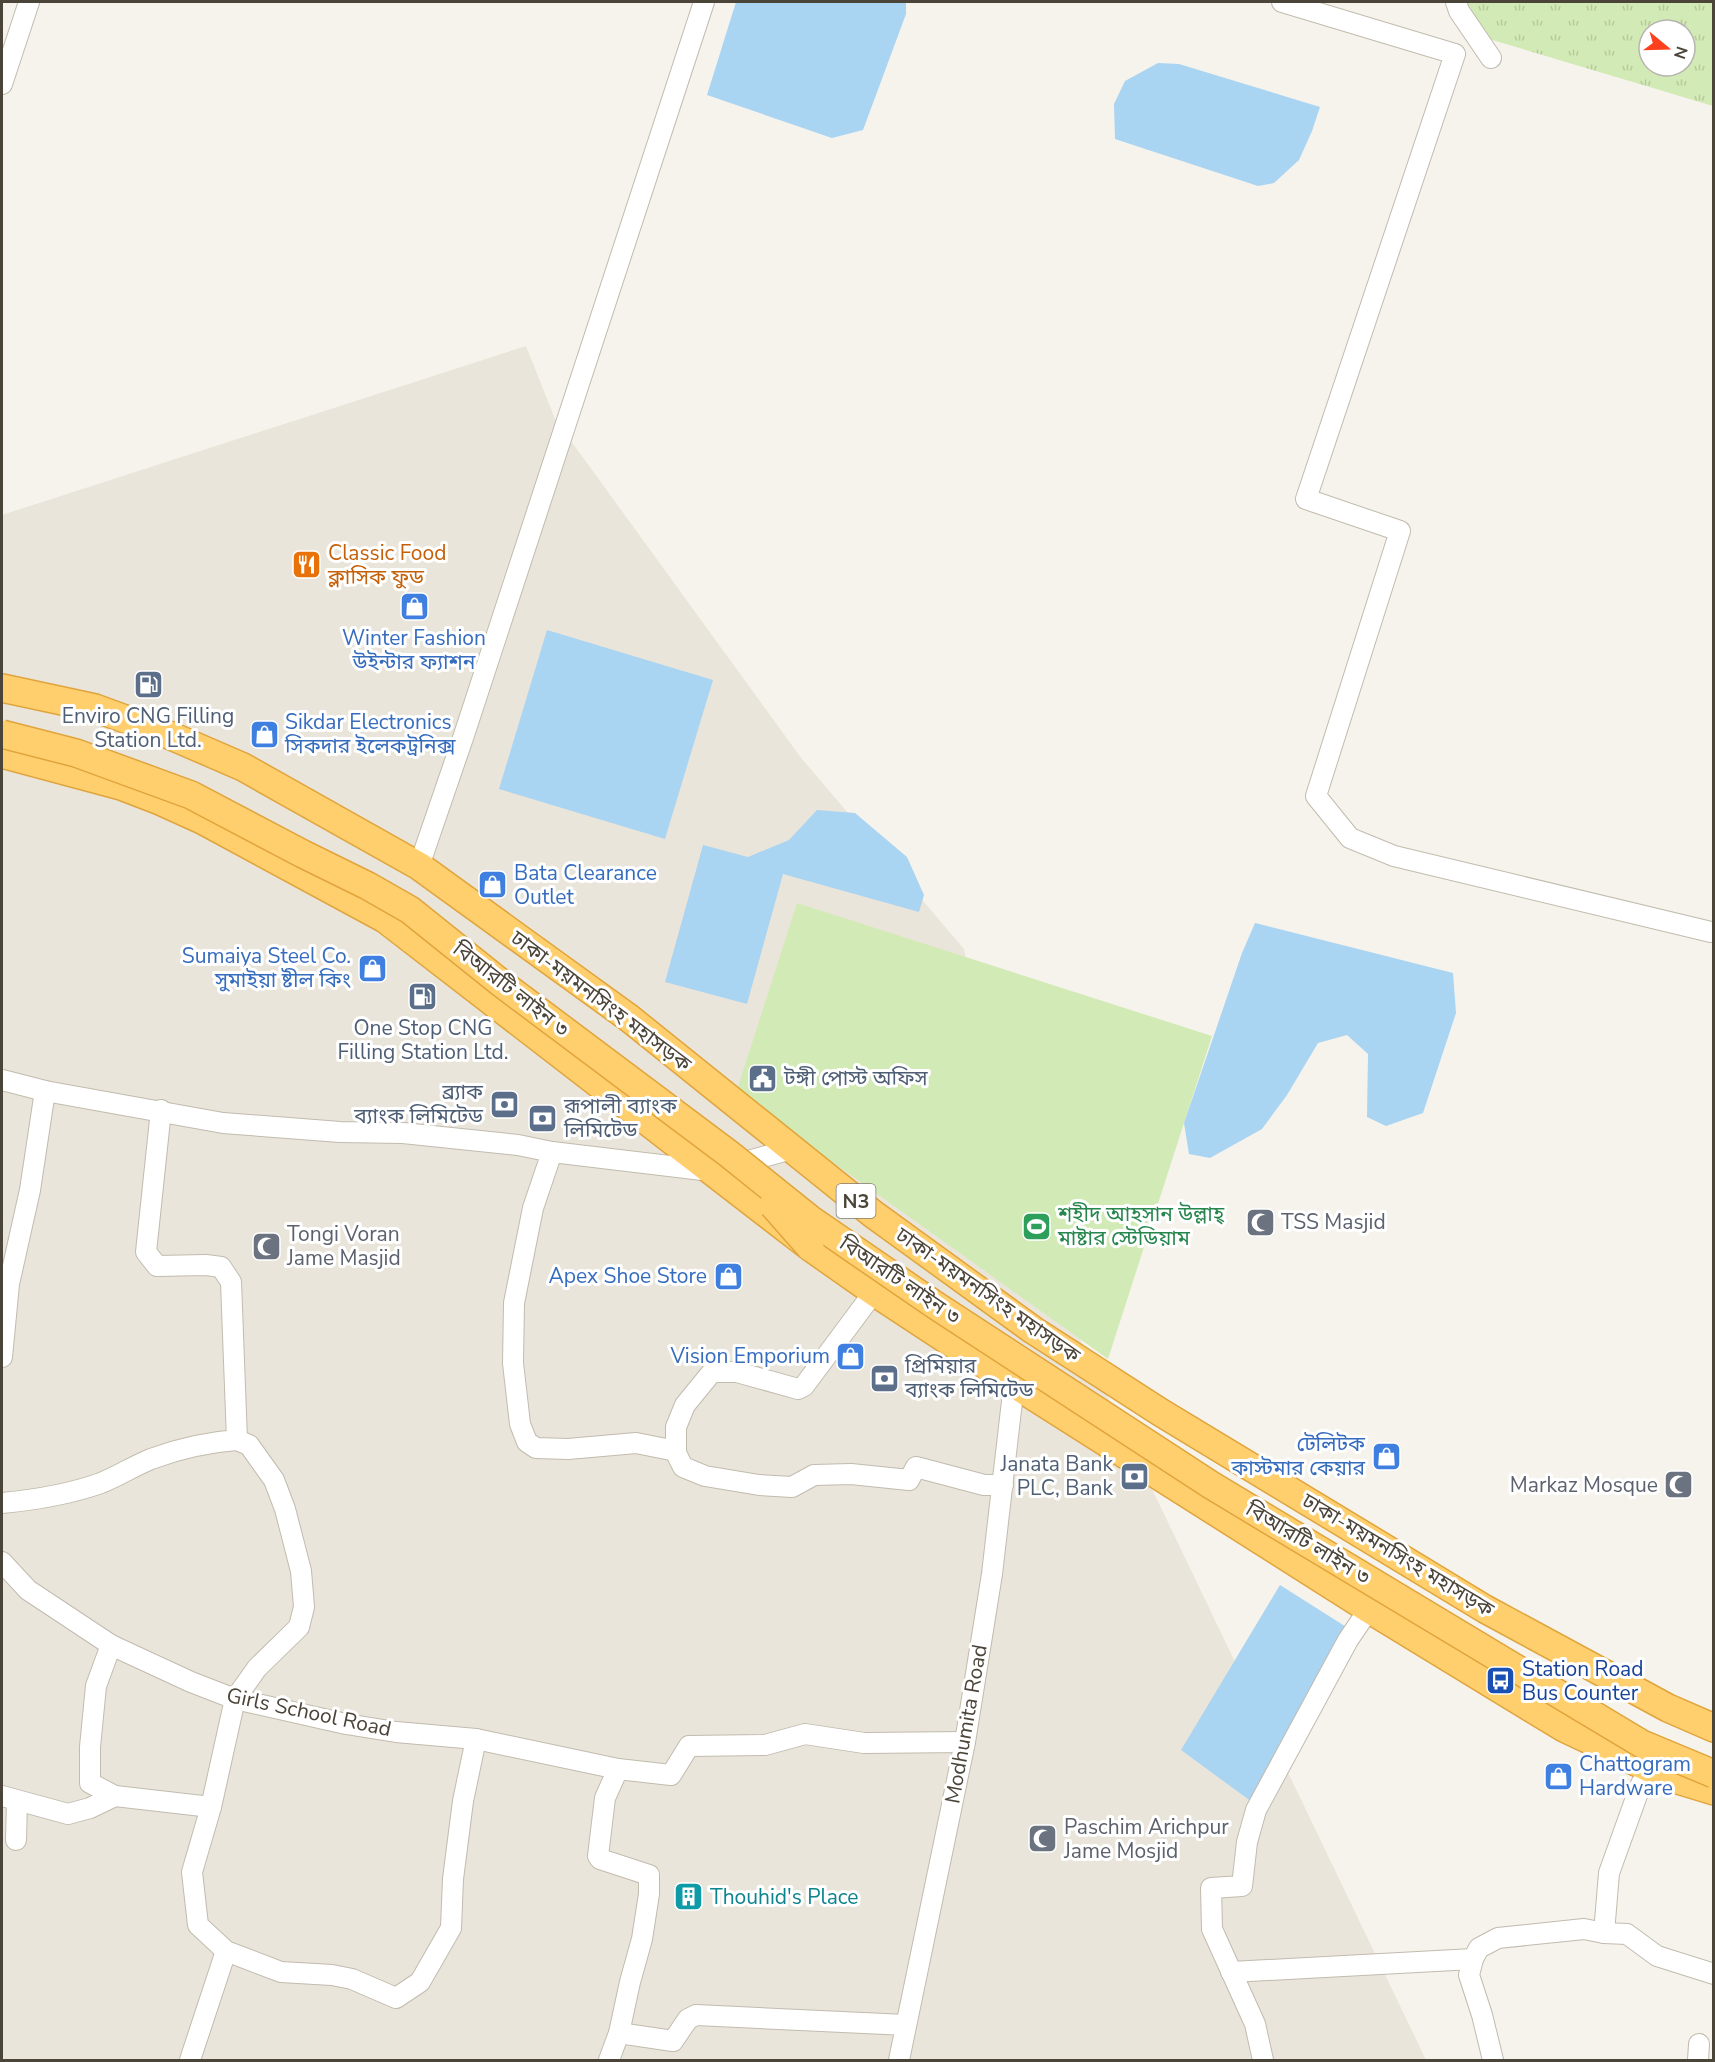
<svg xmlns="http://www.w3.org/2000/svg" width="1715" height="2062" font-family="'Nunito Sans','Noto Sans Bengali',sans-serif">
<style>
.residential{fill:#eae5da}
.green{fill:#d2eab5}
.park{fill:url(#park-tufts);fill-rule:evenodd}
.water{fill:#a9d4f2}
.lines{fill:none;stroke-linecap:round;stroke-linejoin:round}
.minor-casing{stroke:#c2bbae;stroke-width:22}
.highway-casing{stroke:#e0a43c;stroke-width:30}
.minor{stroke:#fff;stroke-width:20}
.highway{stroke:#ffcf6e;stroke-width:27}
.highway-bridge-casing{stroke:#e0a43c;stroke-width:30;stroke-linecap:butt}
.highway-bridge{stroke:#ffcf6e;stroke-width:27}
.labels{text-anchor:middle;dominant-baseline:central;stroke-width:6;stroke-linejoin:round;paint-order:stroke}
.shield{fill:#fff;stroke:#817c74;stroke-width:1.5}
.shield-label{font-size:20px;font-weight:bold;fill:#4b4439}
.food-label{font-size:21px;fill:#c56008;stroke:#fff;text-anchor:start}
.shop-label{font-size:21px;fill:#366cbe;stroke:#fff;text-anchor:end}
.service-label{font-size:21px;fill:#4e5e75;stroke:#fff;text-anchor:start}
.street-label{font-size:21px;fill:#4b4439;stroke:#fff}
.leisure-label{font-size:21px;fill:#27864d;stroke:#fff;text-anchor:start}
.worship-label{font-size:21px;fill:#5b616d;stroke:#fff;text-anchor:start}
.transit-label{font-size:21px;fill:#164399;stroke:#fff;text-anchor:start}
.culture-label{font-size:21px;fill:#0d838f;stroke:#fff;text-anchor:start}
</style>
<defs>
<pattern id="park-tufts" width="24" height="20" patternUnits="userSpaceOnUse" patternTransform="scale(1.5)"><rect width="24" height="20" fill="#d2eab5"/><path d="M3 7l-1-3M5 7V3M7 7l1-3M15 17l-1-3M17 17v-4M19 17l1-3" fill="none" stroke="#b6ca9c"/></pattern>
</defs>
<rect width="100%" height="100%" fill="#f6f3ec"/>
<polygon class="residential" points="526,346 555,419 802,759 964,949 1022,1218 1426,2060 2,2060 2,515"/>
<polygon class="green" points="797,903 1212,1036 1108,1359 736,1093"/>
<path class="park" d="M1468,2H1713V106L1459,30ZM1649,30H1685V66H1649Z"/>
<g class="water">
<polygon points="736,2 906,2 906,14 863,130 832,138 707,95"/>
<polygon points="1158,63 1179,64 1320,107 1312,131 1299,160 1274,183 1258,186 1115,139 1114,104 1125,81"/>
<polygon points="547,630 713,680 665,839 499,789"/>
<polygon points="817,810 855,813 907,857 924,895 919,912 783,874 747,1004 665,982 703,845 748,857 789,840"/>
<polygon points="1255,923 1453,973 1456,1013 1423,1113 1386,1126 1367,1117 1368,1054 1347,1035 1318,1043 1287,1095 1262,1129 1210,1158 1189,1154 1184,1123 1242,953"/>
<polygon points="1280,1585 1351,1630 1252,1802 1181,1750"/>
</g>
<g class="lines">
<defs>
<g id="minor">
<polyline points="1282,2 1455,54 1306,499 1400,531 1316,796 1350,838 1394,856 1711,932"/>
<polyline points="1456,2 1459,11 1491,58"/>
<polyline points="2,84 29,2"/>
<polyline points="419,866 464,735 704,2"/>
<polyline points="2,1080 45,1091 223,1123 340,1132 403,1133 518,1145 552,1152 711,1171 792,1149"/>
<polyline points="552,1152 533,1208 514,1303 513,1363 520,1424 527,1442 536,1448 568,1449 636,1443 676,1451 676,1427 685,1405 712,1372 737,1372 798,1389 804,1386 874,1292"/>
<polyline points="2,1357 9,1284 30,1190 45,1091"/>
<polyline points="237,1440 249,1445 274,1480 285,1509 301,1571 304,1607 299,1627 257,1668 235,1699 211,1807 192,1872 198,1925 226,1951 281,1972 332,1975 352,1979 396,1998 420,1982 451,1928 453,1879 463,1801 476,1739"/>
<polyline points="675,1451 683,1467 705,1476 759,1485 792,1487 814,1475 851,1474 909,1480 916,1467 984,1485 1003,1485"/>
<path d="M2,1503C34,1500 70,1494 101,1483C118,1476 134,1466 151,1459C178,1449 208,1442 237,1440L231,1282L221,1267L206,1265L157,1266L146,1252L161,1110"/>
<polyline points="2,1562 28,1590 111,1645 191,1682 235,1699 346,1724 396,1732 476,1739 618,1769"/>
<polyline points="111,1645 96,1686 90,1747 90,1783 115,1796 211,1807"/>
<polyline points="2,1796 68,1814 90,1808 115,1796"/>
<polyline points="16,1840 17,1801"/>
<polyline points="1604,1933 1609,1873 1641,1784 1651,1768"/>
<polyline points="1231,1972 1473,1959"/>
<polyline points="619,2033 673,2041 688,2019 696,2015 906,2025"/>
<polyline points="190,2060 226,1951"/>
<polyline points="609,2060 619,2033 630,1982 642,1939 649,1894 649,1875 600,1859 598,1856 605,1798 618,1769 671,1775 689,1746 765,1745 805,1734 864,1743 965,1742"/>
<polyline points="899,2060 965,1742 992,1574 1014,1384"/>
<polyline points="1263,2060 1255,2024 1212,1929 1211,1888 1242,1886 1247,1842 1256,1810 1348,1640 1369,1609"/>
<polyline points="1493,2060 1482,2015 1469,1975 1473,1959 1479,1948 1498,1938 1584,1929 1604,1933 1627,1934 1657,1956 1714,1974"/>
<polyline points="1698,2060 1699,2044"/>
</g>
<g id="highway">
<polyline points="2,688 95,708 169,735 243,767 419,866 629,1018 873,1214 1033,1330 1160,1412 1485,1609 1668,1708 1714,1728"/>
<polyline points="2,754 121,786 160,801 202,820 385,919 810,1247 874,1292 1014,1384 1369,1609 1564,1728 1668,1777 1714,1791"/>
</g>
</defs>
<use href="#minor" class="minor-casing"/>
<use href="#highway" class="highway-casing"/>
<use href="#minor" class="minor"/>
<use href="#highway" class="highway"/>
<defs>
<g id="highway-bridge">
<polyline points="2,734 76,753 191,795 303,854 368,886 410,910 501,983 729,1154 810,1219 935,1305 1211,1485 1502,1660 1642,1744 1714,1774"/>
<polyline points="773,1205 810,1247"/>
</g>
</defs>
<use href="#highway-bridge" class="highway-bridge-casing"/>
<use href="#highway-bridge" class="highway-bridge"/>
</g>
<defs>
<symbol id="restaurant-square" viewBox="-11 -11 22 22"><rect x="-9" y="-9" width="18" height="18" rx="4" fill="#e8710a" stroke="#fff"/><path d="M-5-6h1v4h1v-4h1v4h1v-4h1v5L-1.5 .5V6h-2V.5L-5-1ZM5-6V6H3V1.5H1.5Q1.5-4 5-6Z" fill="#fff"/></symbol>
<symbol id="shop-square" viewBox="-11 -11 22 22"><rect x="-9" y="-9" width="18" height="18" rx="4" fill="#3f7fe0" stroke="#fff"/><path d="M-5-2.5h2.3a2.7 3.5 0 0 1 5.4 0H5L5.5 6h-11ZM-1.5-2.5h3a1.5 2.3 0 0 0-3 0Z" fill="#fff"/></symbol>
<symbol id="fuel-square" viewBox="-11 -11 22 22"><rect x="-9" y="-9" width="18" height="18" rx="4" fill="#5c6f8a" stroke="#fff"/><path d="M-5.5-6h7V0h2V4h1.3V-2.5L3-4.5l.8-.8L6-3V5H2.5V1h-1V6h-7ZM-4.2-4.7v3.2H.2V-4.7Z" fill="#fff"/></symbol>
<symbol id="civic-square" viewBox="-11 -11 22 22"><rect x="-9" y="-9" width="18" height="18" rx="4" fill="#5c6f8a" stroke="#fff"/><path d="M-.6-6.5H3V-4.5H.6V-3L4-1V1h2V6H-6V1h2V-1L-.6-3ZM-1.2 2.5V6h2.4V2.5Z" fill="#fff"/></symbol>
<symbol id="bank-square" viewBox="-11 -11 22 22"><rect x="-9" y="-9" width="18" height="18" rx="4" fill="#5c6f8a" stroke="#fff"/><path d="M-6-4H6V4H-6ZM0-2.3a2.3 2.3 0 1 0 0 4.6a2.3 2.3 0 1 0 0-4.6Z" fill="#fff"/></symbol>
<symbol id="mosque-square" viewBox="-11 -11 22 22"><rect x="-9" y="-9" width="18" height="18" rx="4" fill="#6b7280" stroke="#fff"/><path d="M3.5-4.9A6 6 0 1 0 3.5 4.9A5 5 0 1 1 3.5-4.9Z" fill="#fff"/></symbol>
<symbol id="stadium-square" viewBox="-11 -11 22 22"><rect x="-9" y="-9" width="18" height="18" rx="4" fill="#2e9e5b" stroke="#fff"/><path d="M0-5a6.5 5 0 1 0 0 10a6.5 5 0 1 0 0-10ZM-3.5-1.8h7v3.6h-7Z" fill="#fff"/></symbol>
<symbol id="bus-square" viewBox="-11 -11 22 22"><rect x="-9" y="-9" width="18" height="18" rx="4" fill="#1a4fb4" stroke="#fff"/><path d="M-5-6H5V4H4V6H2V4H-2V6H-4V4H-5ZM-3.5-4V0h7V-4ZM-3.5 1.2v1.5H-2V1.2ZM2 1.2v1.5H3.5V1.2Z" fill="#fff"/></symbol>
<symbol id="building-square" viewBox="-11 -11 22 22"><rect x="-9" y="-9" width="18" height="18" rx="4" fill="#0f9aa8" stroke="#fff"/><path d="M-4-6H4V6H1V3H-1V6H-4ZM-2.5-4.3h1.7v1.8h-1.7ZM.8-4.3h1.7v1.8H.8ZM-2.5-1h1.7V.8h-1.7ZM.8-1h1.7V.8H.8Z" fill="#fff"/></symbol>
</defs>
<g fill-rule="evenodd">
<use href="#restaurant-square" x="290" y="548" width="33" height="33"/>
<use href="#shop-square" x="398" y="590" width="33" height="33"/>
<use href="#fuel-square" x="132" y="668" width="33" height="33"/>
<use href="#shop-square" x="248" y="718" width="33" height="33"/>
<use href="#shop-square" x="476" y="868" width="33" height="33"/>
<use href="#shop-square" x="356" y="952" width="33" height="33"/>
<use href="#fuel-square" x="406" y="980" width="33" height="33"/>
<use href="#civic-square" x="746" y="1062" width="33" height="33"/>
<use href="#bank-square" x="488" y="1088" width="33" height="33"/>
<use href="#bank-square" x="526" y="1102" width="33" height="33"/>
<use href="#mosque-square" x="1244" y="1206" width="33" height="33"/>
<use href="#stadium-square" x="1020" y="1210" width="33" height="33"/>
<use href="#mosque-square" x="250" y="1230" width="33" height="33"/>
<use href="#shop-square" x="712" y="1260" width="33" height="33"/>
<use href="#shop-square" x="834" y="1340" width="33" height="33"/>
<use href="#bank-square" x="868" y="1362" width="33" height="33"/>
<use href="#shop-square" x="1370" y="1440" width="33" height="33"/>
<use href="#bank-square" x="1118" y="1460" width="33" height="33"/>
<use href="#mosque-square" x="1662" y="1468" width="33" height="33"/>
<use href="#bus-square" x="1484" y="1664" width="33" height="33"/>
<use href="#shop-square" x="1542" y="1760" width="33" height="33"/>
<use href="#mosque-square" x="1026" y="1822" width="33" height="33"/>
<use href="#building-square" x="672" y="1880" width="33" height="33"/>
</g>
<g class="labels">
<rect class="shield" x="836.5" y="1184" width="39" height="34" rx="4.5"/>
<g class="shield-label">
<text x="856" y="1201">N3</text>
</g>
<g class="food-label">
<text x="328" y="553">Classic Food<tspan x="328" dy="24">ক্লাসিক ফুড</tspan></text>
</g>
<g class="shop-label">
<text x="414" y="638" text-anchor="middle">Winter Fashion<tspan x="414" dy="24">উইন্টার ফ্যাশন</tspan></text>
<text x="285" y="722" text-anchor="start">Sikdar Electronics<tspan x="285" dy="24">সিকদার ইলেকট্রনিক্স</tspan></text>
<text x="514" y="873" text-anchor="start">Bata Clearance<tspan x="514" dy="24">Outlet</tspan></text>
<text x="351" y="956">Sumaiya Steel Co.<tspan x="351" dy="24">সুমাইয়া ষ্টীল কিং</tspan></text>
<text x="707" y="1276">Apex Shoe Store</text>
<text x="830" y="1356">Vision Emporium</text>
<text x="1365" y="1444">টেলিটক<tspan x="1365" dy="24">কাস্টমার কেয়ার</tspan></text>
<text x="1579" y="1764" text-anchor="start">Chattogram<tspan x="1579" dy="24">Hardware</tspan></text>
</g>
<g class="service-label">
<text x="148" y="716" text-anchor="middle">Enviro CNG Filling<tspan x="148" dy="24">Station Ltd.</tspan></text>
<text x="423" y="1028" text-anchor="middle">One Stop CNG<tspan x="423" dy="24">Filling Station Ltd.</tspan></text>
<text x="784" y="1078">টঙ্গী পোস্ট অফিস</text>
<text x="483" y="1092" text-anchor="end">ব্র্যাক<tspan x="483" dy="24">ব্যাংক লিমিটেড</tspan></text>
<text x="564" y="1106">রূপালী ব্যাংক<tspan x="564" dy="24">লিমিটেড</tspan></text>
<text x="905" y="1366">প্রিমিয়ার<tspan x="905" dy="24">ব্যাংক লিমিটেড</tspan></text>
<text x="1113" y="1464" text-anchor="end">Janata Bank<tspan x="1113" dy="24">PLC, Bank</tspan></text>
</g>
<g class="street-label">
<text transform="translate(511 989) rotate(38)">বিআরটি লাইন ৩</text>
<text transform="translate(601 1001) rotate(37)">ঢাকা-ময়মনসিংহ মহাসড়ক</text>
<text transform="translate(900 1280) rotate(34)">বিআরটি লাইন ৩</text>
<text transform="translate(988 1295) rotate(35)">ঢাকা-ময়মনসিংহ মহাসড়ক</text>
<text transform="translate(1308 1543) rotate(31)">বিআরটি লাইন ৩</text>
<text transform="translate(1398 1555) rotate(31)">ঢাকা-ময়মনসিংহ মহাসড়ক</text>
<text transform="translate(309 1712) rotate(12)">Girls School Road</text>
<text transform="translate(966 1724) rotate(-80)">Modhumita Road</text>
</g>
<g class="leisure-label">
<text x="1058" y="1214">শহীদ আহসান উল্লাহ্‌<tspan x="1058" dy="24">মাষ্টার স্টেডিয়াম</tspan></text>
</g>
<g class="worship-label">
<text x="1281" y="1222">TSS Masjid</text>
<text x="287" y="1234">Tongi Voran<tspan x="287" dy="24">Jame Masjid</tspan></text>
<text x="1658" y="1485" text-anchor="end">Markaz Mosque</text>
<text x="1064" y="1827">Paschim Arichpur<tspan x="1064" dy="24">Jame Mosjid</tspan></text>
</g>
<g class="transit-label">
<text x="1522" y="1669">Station Road<tspan x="1522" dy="24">Bus Counter</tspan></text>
</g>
<g class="culture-label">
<text x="710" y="1897">Thouhid's Place</text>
</g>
</g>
<rect width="1715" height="2062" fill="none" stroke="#4b4439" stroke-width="6"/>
<g transform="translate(1667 48) rotate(109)"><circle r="28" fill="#ffffff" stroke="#b7b4b0" stroke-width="1.5"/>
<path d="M0-4.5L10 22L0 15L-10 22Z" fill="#fc3f1d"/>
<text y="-9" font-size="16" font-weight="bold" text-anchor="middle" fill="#4b4439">N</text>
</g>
</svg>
